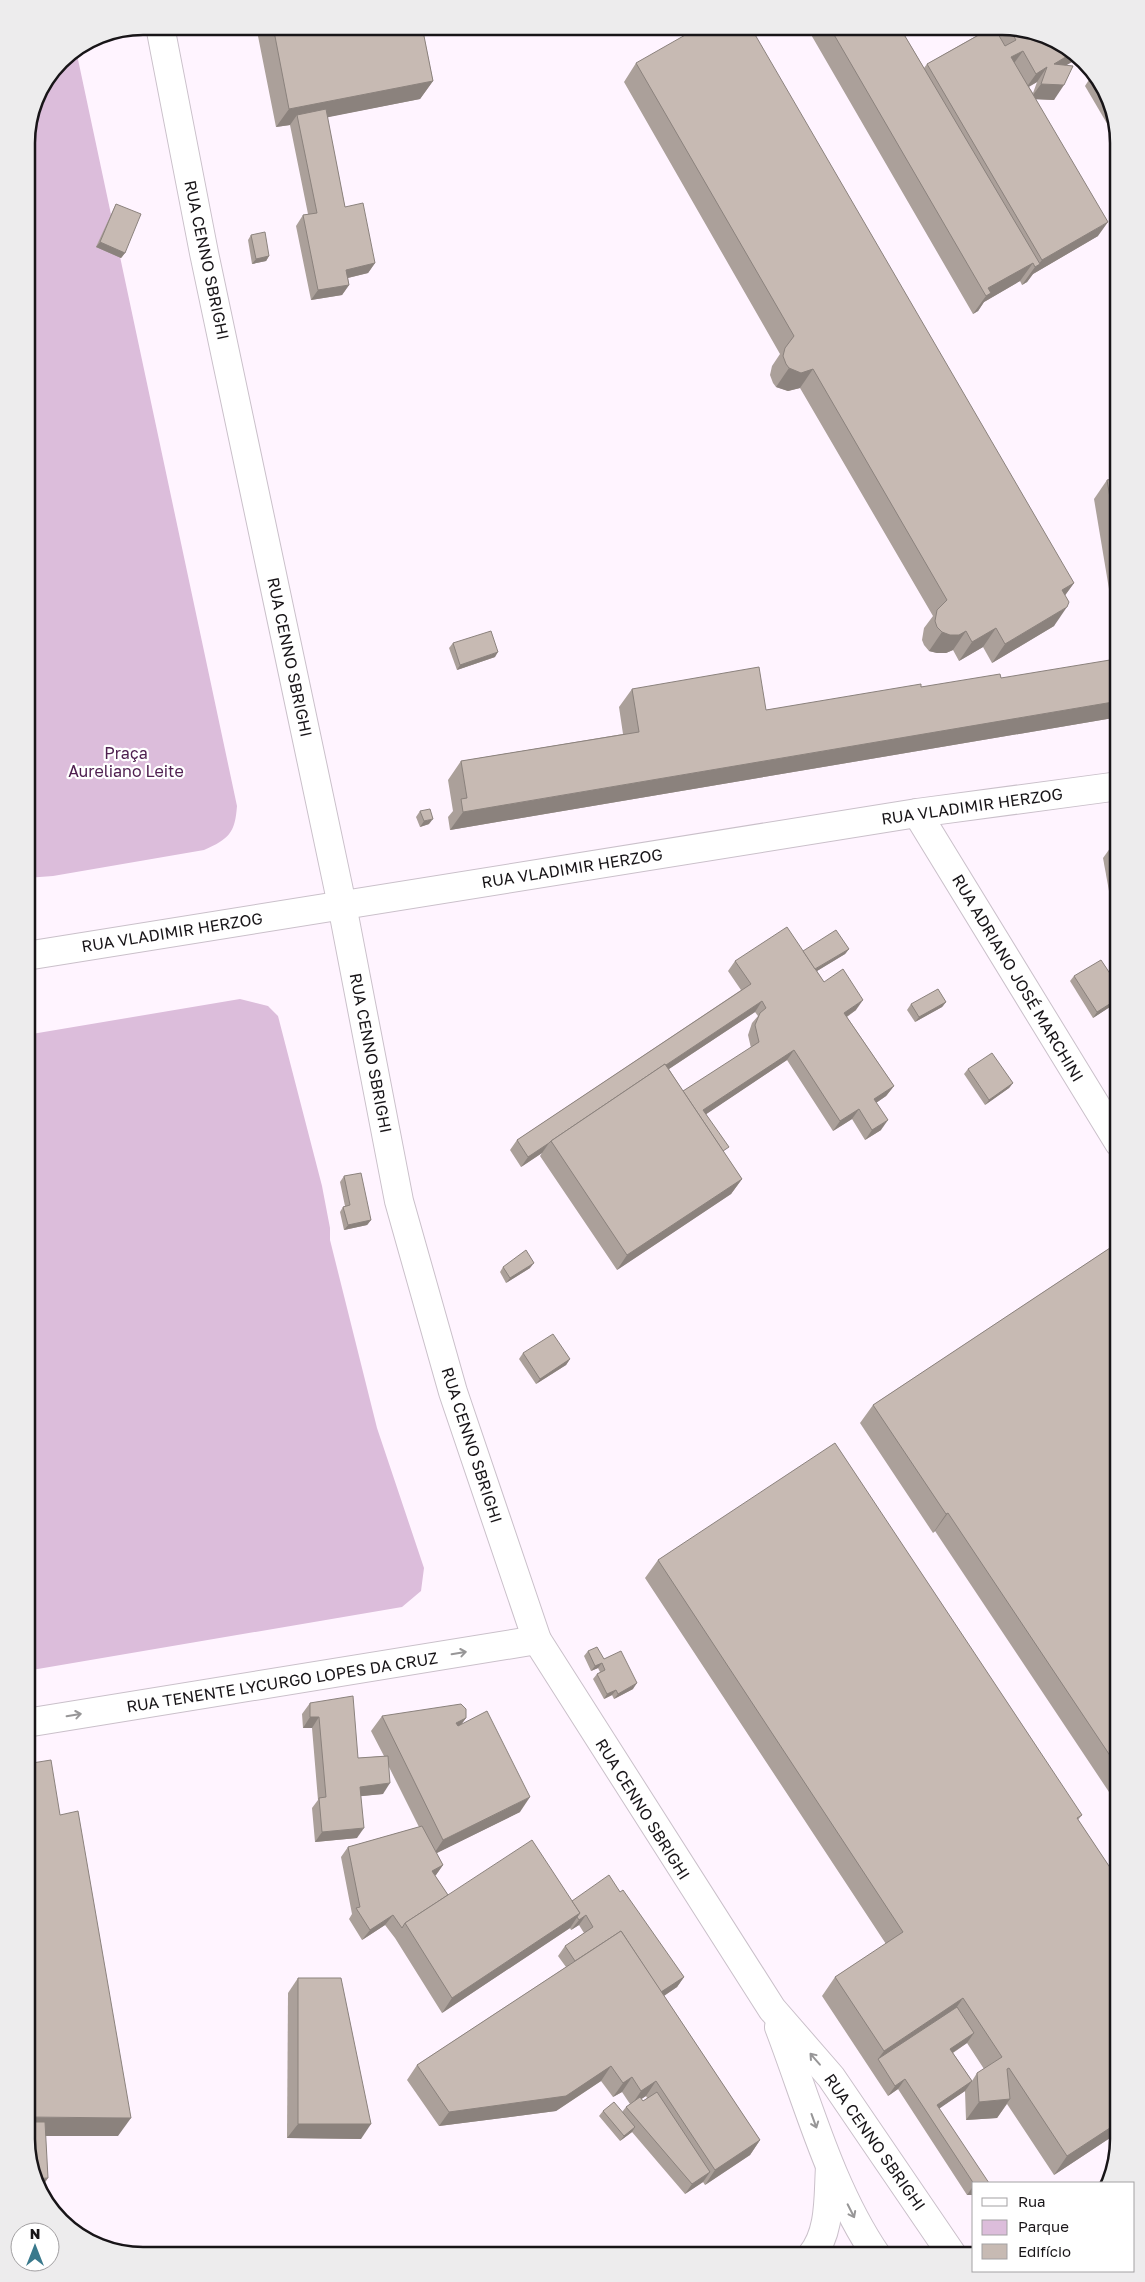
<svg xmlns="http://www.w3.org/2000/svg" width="1145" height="2282" font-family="'Golos Text',sans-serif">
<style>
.green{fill:#dcbddb}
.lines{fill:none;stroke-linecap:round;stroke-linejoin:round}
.minor-casing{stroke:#cac0ca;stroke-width:30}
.tertiary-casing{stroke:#cac0ca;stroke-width:30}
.primary-casing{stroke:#cac0ca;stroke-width:30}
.minor{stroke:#fff;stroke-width:28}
.tertiary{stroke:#fff;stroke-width:28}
.primary{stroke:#fff;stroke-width:28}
.wall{fill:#aba09a;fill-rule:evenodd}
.shaded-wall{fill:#8b827d}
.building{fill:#c7bab3;stroke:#8b827d}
.oneway{stroke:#979697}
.labels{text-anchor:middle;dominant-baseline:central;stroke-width:4.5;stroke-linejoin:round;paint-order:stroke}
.street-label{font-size:16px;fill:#181518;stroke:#fff}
.park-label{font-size:16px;fill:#4f2050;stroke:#fff}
.rim{fill:none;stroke:#181518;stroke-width:2.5}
</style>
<rect width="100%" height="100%" fill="#fff4ff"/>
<g class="green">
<path d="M76,50L237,806C235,833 229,839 204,850L53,876L26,878V135C37,97 42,73 76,50Z"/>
<polygon points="240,999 268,1006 278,1016 322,1186 330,1228 330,1240 377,1428 424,1568 421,1591 402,1607 26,1671 26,1035"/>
</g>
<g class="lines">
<defs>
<g id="minor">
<polyline points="917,813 1119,1143"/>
<polyline points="26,956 917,813 1119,786"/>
<polyline points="26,1723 537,1640"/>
</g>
<g id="tertiary">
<polyline points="160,26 204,253 342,905 399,1201 453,1392 537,1640 772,2009 831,2077 953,2256"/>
<path d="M779,2027C808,2103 831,2189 877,2256"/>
</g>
<path id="primary" d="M811,2256C831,2232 828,2196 830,2167"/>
</defs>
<use href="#minor" class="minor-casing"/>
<use href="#tertiary" class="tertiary-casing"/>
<use href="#primary" class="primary-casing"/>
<use href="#minor" class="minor"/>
<use href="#tertiary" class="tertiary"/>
<use href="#primary" class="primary"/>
</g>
<g class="wall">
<polygon points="256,26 422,26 433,81 420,99 327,117 345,207 375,263 368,273 348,278 349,285 342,295 311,300 296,226 303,215 308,214 290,125 276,127"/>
<path d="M806,26H899L924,68L927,64L990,28L989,27H1010L1079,58L1066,65L1054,100L1036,99L1098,236L1033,274L1027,282L1022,285L1020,281L984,302L978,311L973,314ZM1037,82L1033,93L1029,87Z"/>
<polygon points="636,63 1074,583 1065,595 1054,626 992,663 983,647 959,661 953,650 946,653 937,653 929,651 924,645 922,640 924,628 933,616 800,388 788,391 776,387 773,383 770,375 772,366 780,354 624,82"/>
<polygon points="1092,75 1110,98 1119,144 1085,86"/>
<polygon points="116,204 125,253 121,258 96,247 113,210"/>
<polygon points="251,235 269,256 266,261 252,264 248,240"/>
<polygon points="1119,478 1119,649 1094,499 1107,480"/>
<polygon points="453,643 495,657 457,670 449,648"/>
<polygon points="1118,676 1119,717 450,830 448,817 453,811 448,780 461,761 623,734 619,707 632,689 766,710 921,687 1001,678"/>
<polygon points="420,811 429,824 420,827 416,817"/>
<polygon points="1119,839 1119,946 1103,858 1116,840"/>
<path d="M849,949L845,954L817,971L824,982L856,1010L847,1017L894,1086L886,1096L876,1103L881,1130L865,1140L852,1119L833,1131L787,1060L706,1114L724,1153L742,1179L731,1194L617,1270L540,1156L542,1153L521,1167L510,1150L517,1140L741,990L728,971L735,961L803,951ZM755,1012L758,1016L752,1023L748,1035L751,1048L683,1091L669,1069Z"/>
<polygon points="1074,976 1119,987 1119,1001 1093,1018 1070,981"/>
<polygon points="946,1002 942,1007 915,1022 907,1010 911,1004"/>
<polygon points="968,1069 1013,1083 1009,1088 985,1105 964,1074"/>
<polygon points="344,1176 371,1220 367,1225 344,1230 340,1212 343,1207 345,1206 340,1182"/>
<polygon points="1119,1242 1119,1807 935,1531 933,1533 860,1423 873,1405"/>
<polygon points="503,1267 530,1268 506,1283 500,1272"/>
<polygon points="523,1353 570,1359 566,1365 536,1384 519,1359"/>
<path d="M658,1560L1082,1815L1078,1820L1119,1881V2132L1054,2175L1007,2104L997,2118L966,2120L965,2091L939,2108L974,2183V2195H967L898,2089L888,2096L822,1996L835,1977L886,1944L645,1578ZM967,2043L984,2069L977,2073L972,2081L953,2053Z"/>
<polygon points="588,1651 604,1659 633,1689 614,1699 612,1695 604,1699 593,1679 597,1674 600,1672 598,1668 591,1671 584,1656"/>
<path d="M310,1703L358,1758L384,1756L371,1731L382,1716L466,1718L461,1725L520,1812L436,1853L443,1865L435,1876L448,1895L572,1901L620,1892L684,1977L677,1987L664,1996L760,2140L750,2155L705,2185L703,2182L685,2194L632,2132L620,2141L599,2116L603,2111L622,2112L626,2107L630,2104L622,2092L613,2097L601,2081L556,2111L439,2126L407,2080L417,2065L566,1967L558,1956L565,1946L584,1933L579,1925L571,1930L570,1928L442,2013L395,1938L385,1925L362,1940L349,1919L352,1914L341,1857L348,1847L419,1827L388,1765L383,1794L361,1796L357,1838L315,1842L312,1808L318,1800L312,1728H303L302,1714ZM646,2096L647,2098L643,2101L641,2099Z"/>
<polygon points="298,1978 361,2139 287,2138 288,1993"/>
</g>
<g class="shaded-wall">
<polygon points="1023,51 1012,66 1011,57"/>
<polygon points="1074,52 1079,58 1044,78 1054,64"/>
<polygon points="1047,67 1037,82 1026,88 1036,74"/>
<polygon points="433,81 420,99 299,123 297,115 290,125 276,127 289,109"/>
<polygon points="1041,84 1064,85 1054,100 1030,99"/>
<polygon points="1108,222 1098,236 1033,274 1027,282 1022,285 1035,267 1038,265 1042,260"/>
<polygon points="100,242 125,253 121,258 96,247"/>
<polygon points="269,256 266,261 252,264 256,259"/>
<polygon points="375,263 368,273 339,280 346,270"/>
<polygon points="1033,263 1020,281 984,302 978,311 973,314 986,296 988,288"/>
<polygon points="349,285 342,295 311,300 318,290"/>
<polygon points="789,368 813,369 800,388 788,391 776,387"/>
<polygon points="1074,583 1061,601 1062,590"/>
<polygon points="1067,607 1054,626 992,663 1005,644"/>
<polygon points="996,628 983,647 959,661 972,642"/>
<polygon points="966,631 953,650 946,653 937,653 929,651 942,632"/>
<polygon points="498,652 495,657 457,670 460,665"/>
<polygon points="1119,701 1119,717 450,830 463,812"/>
<polygon points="433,819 429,824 420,827 424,821"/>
<polygon points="849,949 845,954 807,977 811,972"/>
<polygon points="1119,998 1119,1001 1093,1018 1097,1012"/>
<polygon points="863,1000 856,1010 837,1023 844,1013"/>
<polygon points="762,1001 755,1012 554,1145 551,1142"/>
<polygon points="946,1002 942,1007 915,1022 919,1017"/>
<polygon points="794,1050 787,1060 696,1121 703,1110"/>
<polygon points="1013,1083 1009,1088 985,1105 989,1100"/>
<polygon points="894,1086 886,1096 867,1109 874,1099"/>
<polygon points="859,1109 852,1119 833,1131 840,1121"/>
<polygon points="888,1120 881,1130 865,1140 872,1130"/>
<polygon points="549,1143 542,1153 521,1167 528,1157"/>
<polygon points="742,1179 731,1194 617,1270 627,1255"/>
<polygon points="371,1220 367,1225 344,1230 348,1225"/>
<polygon points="534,1263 530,1268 506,1283 510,1278"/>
<polygon points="570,1359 566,1365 536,1384 540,1379"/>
<polygon points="948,1513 935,1531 933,1533 946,1514"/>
<polygon points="602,1663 598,1668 591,1671 595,1666"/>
<polygon points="637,1683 633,1689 614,1699 618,1694"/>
<polygon points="616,1690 612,1695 604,1699 607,1694"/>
<polygon points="310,1717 319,1717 312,1728 303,1728"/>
<polygon points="466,1718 455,1732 456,1723"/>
<polygon points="390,1783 383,1794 353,1797 360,1787"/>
<polygon points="530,1797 520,1812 433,1855 443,1840"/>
<polygon points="364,1828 357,1838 315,1842 322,1832"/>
<polygon points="443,1865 436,1875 424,1881 432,1871"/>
<polygon points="580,1913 570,1928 442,2013 452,1998"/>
<polygon points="393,1915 385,1925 362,1940 370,1930"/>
<polygon points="586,1915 579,1925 571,1930 579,1920"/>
<polygon points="684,1977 677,1987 650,2005 657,1994"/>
<polygon points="963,1998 950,2017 878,2059 884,2051"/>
<polygon points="974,2033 967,2043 943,2059 950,2049"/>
<polygon points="611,2066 601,2081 556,2111 439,2126 449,2112"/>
<polygon points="632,2077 622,2092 613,2097 623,2083"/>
<polygon points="905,2079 898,2089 888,2096 895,2086"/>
<polygon points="656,2081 646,2096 631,2106 641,2091"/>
<polygon points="972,2081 965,2091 930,2115 937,2105"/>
<polygon points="1010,2099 997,2118 966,2120 979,2102"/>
<polygon points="26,2117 131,2118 118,2136 26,2136"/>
<polygon points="1119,2122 1119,2132 1054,2175 1067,2156"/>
<polygon points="298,2124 371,2124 361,2139 287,2138"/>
<polygon points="635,2127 632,2132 620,2141 624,2136"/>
<polygon points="760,2140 750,2155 705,2185 715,2170"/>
<polygon points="710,2172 703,2182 685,2194 692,2184"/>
<polygon points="48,2178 40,2190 35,2184 34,2179"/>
<polygon points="974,2185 974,2195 967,2195"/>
</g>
<g class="building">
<polygon points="273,26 422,26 433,81 289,109"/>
<polygon points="701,26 750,26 1074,583 1062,590 1069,602 1067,607 1005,644 996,628 972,642 966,631 959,635 950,635 942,632 937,627 935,621 937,610 947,600 813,369 801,373 789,368 786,364 783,356 785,348 794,336 636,63"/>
<polygon points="829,26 899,26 1040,264 1035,267 1033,263 988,288 991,293 986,296"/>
<polygon points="993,27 994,27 1005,46 1016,40 1008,27 1010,27 1073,50 1074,52 1054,64 1073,66 1064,85 1041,84 1047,67 1036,74 1023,51 1011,57 1108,222 1042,260 927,64"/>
<polygon points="326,109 345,207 363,203 375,263 346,270 349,285 318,290 303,215 317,213 297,115"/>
<polygon points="116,204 141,214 125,253 100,242"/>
<polygon points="265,232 269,256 256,259 251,235"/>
<polygon points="1119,478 1119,551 1107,480"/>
<polygon points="491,631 498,652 460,665 453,643"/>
<polygon points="1116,659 1119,676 1119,701 463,812 461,799 467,798 461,761 639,732 632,689 759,667 766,710 921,684 921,687 1000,674 1001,678"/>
<polygon points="430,809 433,819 424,821 420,811"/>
<polygon points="1119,839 1119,856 1116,840"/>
<polygon points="787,927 824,982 843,969 863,1000 844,1013 894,1086 874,1099 888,1120 872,1130 859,1109 840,1121 794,1050 703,1110 729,1147 723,1151 683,1091 759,1042 755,1025 760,1013 766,1008 762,1001 666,1065 665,1064 551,1141 549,1143 528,1157 517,1140 751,984 735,961"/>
<polygon points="836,930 849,949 815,969 803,951"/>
<polygon points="1101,960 1119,987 1119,998 1097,1012 1074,976"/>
<polygon points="938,989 946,1002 919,1017 911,1004"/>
<polygon points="992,1053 1013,1083 989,1100 968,1069"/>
<polygon points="665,1064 742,1179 627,1255 551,1141"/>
<polygon points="361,1173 371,1220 348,1225 343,1207 350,1205 344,1176"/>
<polygon points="1119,1242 1119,1769 948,1513 946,1514 873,1405"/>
<polygon points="526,1250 534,1263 510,1278 503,1267"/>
<polygon points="553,1334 570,1359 540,1379 523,1353"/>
<polygon points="835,1443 1082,1815 1077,1818 1119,1881 1119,2122 1067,2156 1009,2068 1007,2069 1010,2099 979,2102 977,2073 1002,2057 963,1998 884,2051 835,1977 903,1932 658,1560"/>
<polygon points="597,1647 604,1659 621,1651 637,1683 618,1694 616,1690 607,1694 597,1674 605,1670 602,1663 595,1666 588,1651"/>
<polygon points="353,1696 358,1758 388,1756 390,1783 360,1787 364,1828 322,1832 319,1798 326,1797 319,1717 310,1717 310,1703"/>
<polygon points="461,1704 466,1709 466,1718 456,1723 458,1726 487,1711 530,1797 443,1840 382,1716"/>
<polygon points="51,1760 60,1815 78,1811 131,2118 26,2117 26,1764"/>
<polygon points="422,1826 443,1865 432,1871 448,1895 405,1923 402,1928 393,1915 370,1930 356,1908 360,1907 348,1847"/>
<polygon points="532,1840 580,1913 452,1998 405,1923"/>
<polygon points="609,1875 620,1892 623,1890 684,1977 661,1992 621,1931 575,1961 565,1946 593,1927 586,1915 579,1920 577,1917 580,1913 572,1901"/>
<polygon points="621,1931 760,2140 715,2170 656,2081 641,2091 632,2077 623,2083 611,2066 566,2096 449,2112 417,2065"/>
<polygon points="298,1978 341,1978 371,2124 298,2124"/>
<polygon points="957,2007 974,2033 950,2049 972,2081 937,2105 989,2183 974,2183 974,2184 905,2079 895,2086 878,2059"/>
<polygon points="657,2092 710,2172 692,2184 626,2107 640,2097 643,2101"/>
<polygon points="614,2102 635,2127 624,2136 603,2111"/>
<polygon points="26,2122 45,2122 48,2178 34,2179 26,2140"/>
</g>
<defs><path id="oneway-shaft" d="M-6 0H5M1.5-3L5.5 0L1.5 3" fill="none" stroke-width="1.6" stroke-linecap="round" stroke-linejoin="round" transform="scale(1.25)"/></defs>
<g class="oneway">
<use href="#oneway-shaft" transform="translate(459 1653) rotate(-9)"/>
<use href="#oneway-shaft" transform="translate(74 1715) rotate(-9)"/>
<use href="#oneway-shaft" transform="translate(815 2059) rotate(-131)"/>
<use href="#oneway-shaft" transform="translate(814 2121) rotate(70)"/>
<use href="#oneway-shaft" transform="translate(851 2211) rotate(63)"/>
</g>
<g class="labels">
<g class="street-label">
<text transform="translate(207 260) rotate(78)">RUA CENNO SBRIGHI</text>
<text transform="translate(290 657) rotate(78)">RUA CENNO SBRIGHI</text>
<text transform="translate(972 806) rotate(-8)">RUA VLADIMIR HERZOG</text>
<text transform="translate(572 868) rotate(-9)">RUA VLADIMIR HERZOG</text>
<text transform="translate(172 932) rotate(-9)">RUA VLADIMIR HERZOG</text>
<text transform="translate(1018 978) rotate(59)">RUA ADRIANO JOSÉ MARCHINI</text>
<text transform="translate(371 1053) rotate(79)">RUA CENNO SBRIGHI</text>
<text transform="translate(472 1445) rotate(72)">RUA CENNO SBRIGHI</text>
<text transform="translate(282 1682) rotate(-9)">RUA TENENTE LYCURGO LOPES DA CRUZ</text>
<text transform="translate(643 1809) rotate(58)">RUA CENNO SBRIGHI</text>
<text transform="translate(875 2142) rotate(55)">RUA CENNO SBRIGHI</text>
</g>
<g class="park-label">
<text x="126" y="753">Praça<tspan x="126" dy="18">Aureliano Leite</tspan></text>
</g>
</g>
<path d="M0 0H1145V2282H0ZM143 35H1002A108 108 0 0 1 1110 143V2139A108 108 0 0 1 1002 2247H143A108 108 0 0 1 35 2139V143A108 108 0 0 1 143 35Z" fill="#edeced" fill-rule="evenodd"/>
<path class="rim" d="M143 35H1002A108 108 0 0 1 1110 143V2139A108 108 0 0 1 1002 2247H143A108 108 0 0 1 35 2139V143A108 108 0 0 1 143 35Z"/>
<rect x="972" y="2182" width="162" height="90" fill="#ffffff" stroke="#a3a1a3"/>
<rect x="982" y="2198" width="25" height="8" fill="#ffffff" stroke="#a3a1a3"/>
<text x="1018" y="2207" font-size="15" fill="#181518">Rua</text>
<rect x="982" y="2220" width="25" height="15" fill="#dcbddb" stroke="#a3a1a3"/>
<text x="1018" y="2232" font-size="15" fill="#181518">Parque</text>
<rect x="982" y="2244" width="25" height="15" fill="#c7bab3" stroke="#a3a1a3"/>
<text x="1018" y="2257" font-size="15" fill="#181518">Edifício</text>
<g transform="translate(35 2247)"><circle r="24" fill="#ffffff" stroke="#a3a1a3"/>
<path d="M0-4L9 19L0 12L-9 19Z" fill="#39798c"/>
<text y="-8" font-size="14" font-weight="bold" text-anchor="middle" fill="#181518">N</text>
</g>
</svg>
